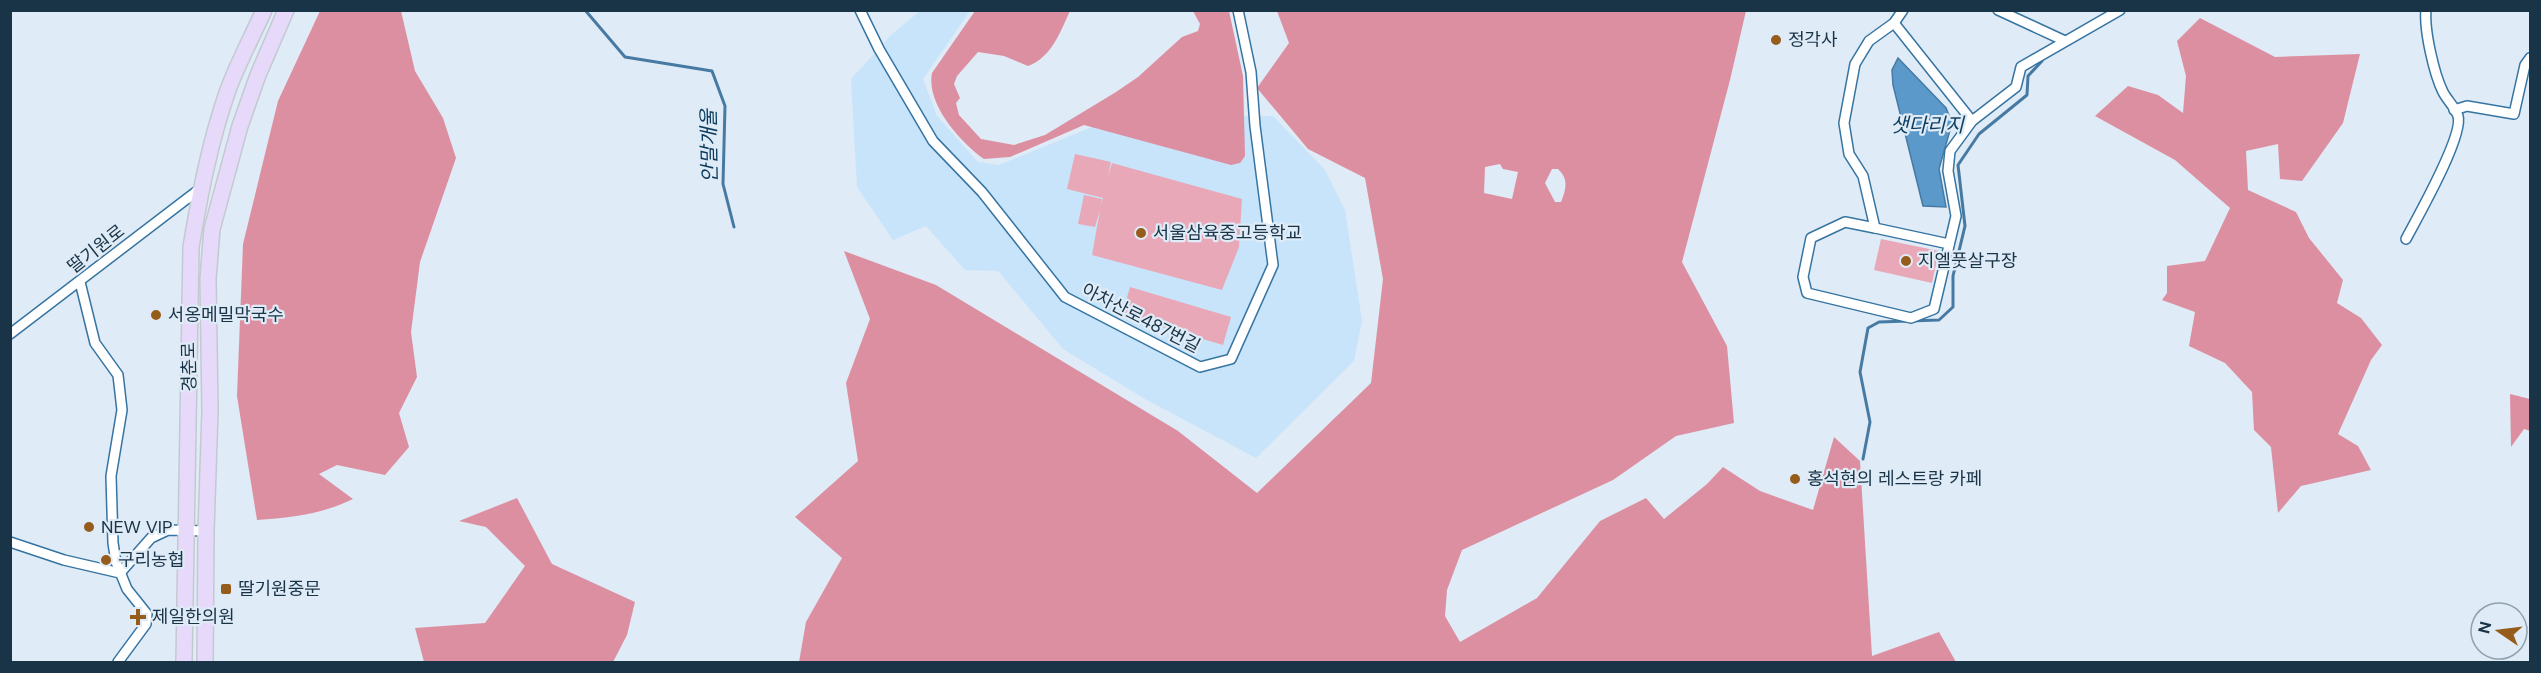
<svg xmlns="http://www.w3.org/2000/svg" width="2541" height="673" font-family="'DM Sans','Noto Sans KR',sans-serif">
<style>
.built{fill:#c8e4fa}
.green{fill:#e9a8b7}
.forest{fill:#dd8fa2;fill-rule:evenodd}
.water{fill:#5b99ca;stroke:#477aa3;stroke-width:1.5}
.lines{fill:none;stroke-linecap:round;stroke-linejoin:round}
.stream{stroke:#477aa3;stroke-width:3}
.street-casing{stroke:#3674a2;stroke-width:12}
.primary-casing{stroke:#c3cacf;stroke-width:18}
.street{stroke:#fff;stroke-width:9}
.primary{stroke:#e6d9f9;stroke-width:15}
.poi-dot{fill:#965c1b;stroke:#dfebf6;stroke-width:2}
.labels{text-anchor:middle;dominant-baseline:central;stroke-width:4.5;stroke-linejoin:round;paint-order:stroke}
.poi-label{font-size:18px;fill:#193347;stroke:#dfebf6;text-anchor:start}
.street-label{font-size:18px;fill:#193347;stroke:#dfebf6}
.water-label{font-size:20px;font-style:italic;fill:#0c3d5e;stroke:#dfebf6}
</style>
<rect width="100%" height="100%" fill="#dfebf6"/>
<polygon class="built" points="920,11 970,11 923,79 937,116 978,162 999,165 1114,118 1273,116 1325,170 1345,210 1362,321 1354,361 1256,458 1145,399 1063,349 998,271 965,270 926,226 893,240 857,187 851,79 892,34"/>
<g class="green">
<polygon points="1075,154 1111,162 1108,176 1112,163 1242,199 1239,247 1222,290 1092,255 1100,210 1095,227 1078,224 1084,195 1102,199 1100,207 1103,198 1067,189"/>
<polygon points="1881,239 1939,251 1932,283 1874,270"/>
<polygon points="1130,287 1231,317 1223,345 1122,315"/>
</g>
<g class="forest">
<path d="M320,11H401L415,71L443,118L456,158L420,262L411,332L417,377L399,413L409,447L385,475L337,465L319,474L353,499C322,514 291,518 257,520L237,396L243,244L278,101Z"/>
<path d="M975,11H1070C1060,32 1052,57 1028,66L1004,56L978,52L957,76L954,84L960,98L956,103L959,115L981,139L1014,145L1045,135L1116,92L1138,77L1182,37L1198,31L1200,24L1193,11H1229L1243,76L1245,156L1240,163L1231,165L1084,125L1010,157L984,159C960,142 926,104 932,73Z"/>
<path d="M1277,11H1746L1730,80L1682,262L1727,346L1734,423L1676,436L1613,480L1462,550L1447,590L1445,616L1460,642L1537,598L1600,521L1646,498L1664,519L1707,484L1723,467L1760,491L1813,510L1834,437L1860,461L1872,656L1939,632L1956,662H799L806,622L842,558L795,517L858,461L846,383L870,319L844,251L936,285L1178,431L1257,493L1371,383L1383,279L1365,178L1308,149L1257,88L1289,43ZM1500,164L1503,169L1518,172L1512,199L1484,193L1485,167ZM1552,169H1558C1569,179 1566,189 1561,202H1555L1545,183Z"/>
<polygon points="2200,18 2275,57 2360,54 2343,123 2302,181 2280,179 2278,144 2246,151 2248,190 2296,212 2309,238 2343,280 2337,303 2361,318 2382,345 2371,360 2338,434 2358,446 2371,470 2301,486 2278,513 2271,447 2254,430 2252,392 2225,363 2189,346 2195,312 2162,300 2167,293 2167,266 2205,261 2230,208 2175,160 2095,116 2128,86 2158,95 2183,113 2186,76 2177,41"/>
<polygon points="2510,394 2530,399 2530,431 2524,429 2511,447"/>
<polygon points="517,498 552,564 635,602 627,635 613,662 424,662 415,628 485,623 525,566 486,527 459,521"/>
</g>
<polygon class="water" points="1898,58 1946,108 1952,123 1939,169 1946,207 1923,206 1893,85 1892,70"/>
<g class="lines">
<g class="stream">
<polyline points="585,10 625,57 712,71 725,106 723,184 734,227"/>
<polyline points="1863,459 1870,422 1860,372 1868,328 1879,322 1939,320 1953,307 1953,276 1965,226 1958,165 1979,134 2027,95 2028,76 2042,61"/>
</g>
<defs>
<g id="street">
<polyline points="860,10 879,49 933,141 982,192 1065,297 1200,367 1231,359 1273,265 1255,126 1251,72 1238,10"/>
<polyline points="1903,10 1894,23 1869,41 1855,64 1844,123 1849,154 1863,176 1875,228 1845,222 1811,238 1803,277 1807,293 1911,318 1934,309 1956,216 1948,171 1950,151 1972,121 2016,87 2021,67 2120,10"/>
<polyline points="1998,10 2065,41"/>
<polyline points="1894,23 1972,121"/>
<polyline points="2454,110 2467,106 2514,114 2525,65 2530,58"/>
<polyline points="1875,228 1949,244"/>
<path d="M2406,239C2417,218 2464,136 2458,116C2455,107 2447,100 2443,92C2434,74 2424,30 2426,10"/>
<polyline points="80,282 95,343 118,375 122,410 111,476 113,543 116,562 127,589 147,614 146,624 118,662"/>
<polyline points="10,334 201,188"/>
<polyline points="10,542 64,560 120,573 151,538 168,530 206,531"/>
</g>
<g id="primary">
<path d="M184,662L191,247C200,194 210,141 228,90C238,63 252,37 264,10"/>
<polyline points="205,662 206,531 210,411 208,279 212,229 240,126 258,75 286,10"/>
</g>
</defs>
<use href="#street" class="street-casing"/>
<use href="#primary" class="primary-casing"/>
<use href="#street" class="street"/>
<use href="#primary" class="primary"/>
</g>
<g class="poi-dot">
<circle cx="1776" cy="40" r="6"/>
<circle cx="1141" cy="233" r="6"/>
<circle cx="1906" cy="261" r="6"/>
<circle cx="156" cy="315" r="6"/>
<circle cx="1795" cy="479" r="6"/>
<circle cx="89" cy="527" r="6"/>
<circle cx="106" cy="560" r="6"/>
<rect x="220" y="583" width="12" height="12" rx="3"/>
<path d="M135 608h6v6h6v6h-6v6h-6v-6h-6v-6h6z"/>
</g>
<g class="labels">
<g class="poi-label">
<text x="1788" y="40">정각사</text>
<text x="1153" y="233">서울삼육중고등학교</text>
<text x="1918" y="261">지엘풋살구장</text>
<text x="168" y="315">서옹메밀막국수</text>
<text x="1807" y="479">홍석현의 레스트랑 카페</text>
<text x="101" y="527">NEW VIP</text>
<text x="118" y="560">구리농협</text>
<text x="238" y="589">딸기원중문</text>
<text x="152" y="617">제일한의원</text>
</g>
<g class="street-label">
<text transform="translate(96 249) rotate(-38)">딸기원로</text>
<text transform="translate(1141 318) rotate(27)">아차산로487번길</text>
<text transform="translate(189 367) rotate(-91)">경춘로</text>
</g>
<g class="water-label">
<text x="1927" y="125">샛다리지</text>
<text transform="translate(709 146) rotate(-91)">안말개울</text>
</g>
</g>
<rect width="2541" height="673" fill="none" stroke="#193347" stroke-width="24"/>
<g transform="translate(2499 631) rotate(284)"><circle r="28" fill="#dfebf6" stroke="#90a1b0" stroke-width="1.5"/>
<path d="M0-4.5L10 22L0 15L-10 22Z" fill="#965c1b"/>
<text y="-9" font-size="16" font-weight="bold" text-anchor="middle" fill="#193347">N</text>
</g>
</svg>
